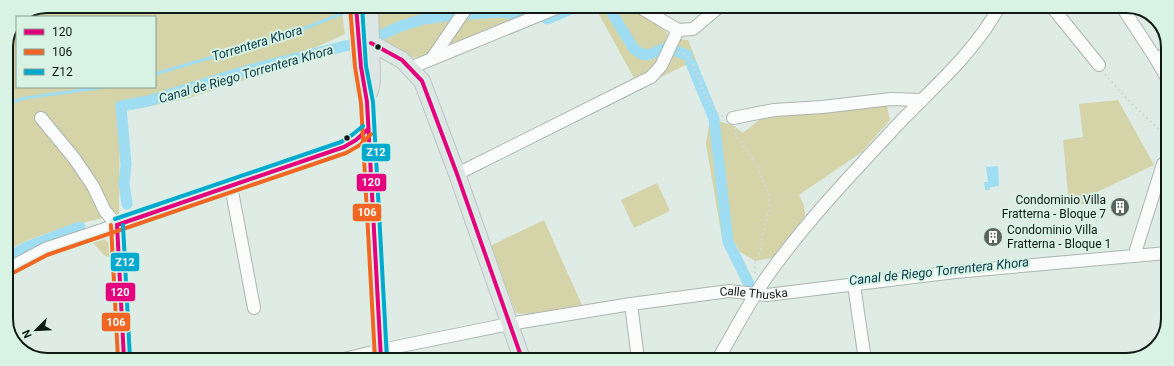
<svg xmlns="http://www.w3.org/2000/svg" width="1174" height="366" font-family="Roboto,sans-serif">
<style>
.green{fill:#d4d4a8}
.water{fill:#9eddf2}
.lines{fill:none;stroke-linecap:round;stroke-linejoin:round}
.stream{stroke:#9eddf2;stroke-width:3}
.canal{stroke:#9eddf2;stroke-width:11}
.minor-casing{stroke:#abb6b1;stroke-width:14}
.major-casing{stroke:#bfc6c2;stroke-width:18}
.path{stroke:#d3d7d5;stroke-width:2;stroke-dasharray:2 3;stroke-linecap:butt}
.minor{stroke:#fafcfb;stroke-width:12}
.major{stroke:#dbe6e5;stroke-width:16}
.bus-1-casing{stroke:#d8f2e4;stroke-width:7}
.bus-2-casing{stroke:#d8f2e4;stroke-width:7}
.bus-3-casing{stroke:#d8f2e4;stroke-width:7}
.bus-1{stroke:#e5007d;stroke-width:4}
.bus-2{stroke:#f26522;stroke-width:4}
.bus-3{stroke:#00a9ce;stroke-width:4}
.bus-dot{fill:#111a16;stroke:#d8f2e4;stroke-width:1.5}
.labels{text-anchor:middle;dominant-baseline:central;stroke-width:4;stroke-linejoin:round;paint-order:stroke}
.poi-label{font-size:12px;fill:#111a16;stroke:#d8f2e4;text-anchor:end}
.street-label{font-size:12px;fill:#111a16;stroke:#d8f2e4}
.water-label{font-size:13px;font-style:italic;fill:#073b4c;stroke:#d8f2e4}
.rim{fill:none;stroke:#111a16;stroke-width:2}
.line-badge{stroke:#d8f2e4;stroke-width:1.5}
.badge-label{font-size:11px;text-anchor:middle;font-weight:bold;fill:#fff}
</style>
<rect width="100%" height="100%" fill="#deece5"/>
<g class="green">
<path d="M47,6H341L345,34L245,80L186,99L120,112L119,214C80,223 41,232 6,251V47L17,21V87H155V17H20Z"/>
<polygon points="385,6 460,7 432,52 420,57 406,58 375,41 375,9"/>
<polygon points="472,7 549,7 447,47"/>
<polygon points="595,7 628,7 656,23 668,34 658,62 649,72 635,80"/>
<polygon points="679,39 688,40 696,60 659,78 671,61"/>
<polygon points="1118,100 1154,165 1097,192 1098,203 1069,205 1063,140 1083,137 1079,104"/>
<polygon points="887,106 890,120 862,152 799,195 804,205 805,216 772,258 755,261 740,252 732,239 722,238 706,144 710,118 734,126 743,133 764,116"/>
<polygon points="657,183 670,211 634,228 621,200"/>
<polygon points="544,220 582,305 528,314 516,313 490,246"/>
<path d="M97,239H104C111,244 111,249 110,258L104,255L92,242Z"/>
</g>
<polygon class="water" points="998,166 999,186 990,187 990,190 985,190 984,182 988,182 986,167"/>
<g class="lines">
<g class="stream">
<polyline points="155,74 288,35 351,10"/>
<polyline points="6,104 25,98 104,87"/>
</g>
<g class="canal">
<polyline points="605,7 609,8 634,49 642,54 648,55 665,48"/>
<polyline points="470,14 500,12 522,15"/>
<polyline points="547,19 574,8 581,7"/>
<polyline points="381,35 401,26 424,19 452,15"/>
<polyline points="673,50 687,55"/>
<polyline points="691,63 714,119 728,242 749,284"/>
<polyline points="1162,173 1167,152"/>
<polyline points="127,204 124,184 126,165 121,106 148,101 249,70 349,45"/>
<polyline points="6,258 27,247 80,227"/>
</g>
<defs>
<g id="minor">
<polyline points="640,7 678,30 693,29 719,7"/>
<polyline points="1052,7 1099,65"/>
<polyline points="1122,7 1156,59 1168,80"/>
<polyline points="433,57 467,7"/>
<polyline points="1156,59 1168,53"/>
<polyline points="410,68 559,7"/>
<polyline points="733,118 774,110 822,107 891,99 922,100"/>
<polyline points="457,174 651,77 661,66 678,30"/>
<polyline points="231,186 254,308"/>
<polyline points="1134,256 1163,164"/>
<polyline points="6,270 45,249 117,225 105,211 93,186 74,158 41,118"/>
<polyline points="854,285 865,360"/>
<polyline points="631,304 638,359"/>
<path id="s1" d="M344,359L381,350L509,324L631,304L729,291L767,295L955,272L1167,253"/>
<path d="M718,359C734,332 748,304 766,278C802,227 845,181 888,135C926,93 972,57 999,7"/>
</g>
<g id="major">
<path d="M356,6C358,39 359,71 367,102L381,359"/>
<polyline points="357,27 371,43 402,60 422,81 457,174 522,359"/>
<polyline points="370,91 372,81 370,6"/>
<polyline points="124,359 117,225 344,147 356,140 367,130"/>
</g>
</defs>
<use href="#minor" class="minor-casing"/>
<use href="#major" class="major-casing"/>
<g class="path">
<polyline points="678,52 687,55 692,63 705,94 719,115 723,116"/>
<polyline points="1105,74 1127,99 1167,137"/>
<polyline points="735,128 736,135 757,166 768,193 770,207 762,237 761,250 755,261 755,275"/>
<polyline points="1166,155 1167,149"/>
</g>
<use href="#minor" class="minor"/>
<use href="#major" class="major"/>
<defs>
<g id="bus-1">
<polyline points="356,6 361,67 367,102 381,359"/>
<polyline points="371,43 402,60 422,81 457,174 522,359"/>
<polyline points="117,225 344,147 356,140 367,130"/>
<polyline points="117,225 124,359"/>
</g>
<g id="bus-2">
<polyline points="350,6 355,67 361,103 375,359"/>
<polyline points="111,225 118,359"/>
<polyline points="9,275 47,255 346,153 360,145 371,134"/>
</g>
<g id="bus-3">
<polyline points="362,6 366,66 373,102 387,359"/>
<polyline points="115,219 341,142 352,135 363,126"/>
<polyline points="123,225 130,359"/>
</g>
</defs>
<use href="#bus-1" class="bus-1-casing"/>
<use href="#bus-2" class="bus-2-casing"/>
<use href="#bus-3" class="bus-3-casing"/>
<use href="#bus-1" class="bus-1"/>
<use href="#bus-2" class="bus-2"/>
<use href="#bus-3" class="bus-3"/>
</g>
<defs>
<symbol id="building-disc" viewBox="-11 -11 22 22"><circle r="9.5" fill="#59645e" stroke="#d8f2e4"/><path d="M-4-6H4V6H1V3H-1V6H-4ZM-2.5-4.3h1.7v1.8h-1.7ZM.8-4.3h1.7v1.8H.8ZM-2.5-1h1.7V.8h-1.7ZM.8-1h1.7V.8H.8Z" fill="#fff"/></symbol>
</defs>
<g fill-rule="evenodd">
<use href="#building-disc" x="1109" y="196" width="22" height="22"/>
<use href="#building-disc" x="982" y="226" width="22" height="22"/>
</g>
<g class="bus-dot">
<circle cx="378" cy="47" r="3.5"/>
<circle cx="347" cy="138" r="3.5"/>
</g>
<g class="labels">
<g class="poi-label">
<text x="1106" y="200">Condominio Villa<tspan x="1106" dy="14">Fratterna - Bloque 7</tspan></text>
<text x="1007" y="230" text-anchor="start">Condominio Villa<tspan x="1007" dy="14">Fratterna - Bloque 1</tspan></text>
</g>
<g class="street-label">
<text stroke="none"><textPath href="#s1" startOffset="416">Calle Thuska</textPath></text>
</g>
<g class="water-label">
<text transform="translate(257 43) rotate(-17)">Torrentera Khora</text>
<text transform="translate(246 74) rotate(-16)">Canal de Riego Torrentera Khora</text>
<text transform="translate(939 271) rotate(-6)">Canal de Riego Torrentera Khora</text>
</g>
</g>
<path d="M0 0H1174V366H0ZM47 13H1127A34 34 0 0 1 1161 47V319A34 34 0 0 1 1127 353H47A34 34 0 0 1 13 319V47A34 34 0 0 1 47 13Z" fill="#d8f2e4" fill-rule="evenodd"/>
<path class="rim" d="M47 13H1127A34 34 0 0 1 1161 47V319A34 34 0 0 1 1127 353H47A34 34 0 0 1 13 319V47A34 34 0 0 1 47 13Z"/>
<g class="line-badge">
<rect x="361" y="143" width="30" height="19" rx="4" fill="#00a9ce"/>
<rect x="356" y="173" width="31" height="19" rx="4" fill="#e5007d"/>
<rect x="352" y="203" width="30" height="19" rx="4" fill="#f26522"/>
<rect x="110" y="252" width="30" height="20" rx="4" fill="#00a9ce"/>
<rect x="105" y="282" width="31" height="20" rx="4" fill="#e5007d"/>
<rect x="101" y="312" width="30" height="20" rx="4" fill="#f26522"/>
</g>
<g class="badge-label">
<text x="376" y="156">Z12</text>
<text x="371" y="186">120</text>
<text x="367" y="216">106</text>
<text x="125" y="266">Z12</text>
<text x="120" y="296">120</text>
<text x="116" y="326">106</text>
</g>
<rect x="16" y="16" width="140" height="72" fill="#d8f2e4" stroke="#889c92"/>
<rect x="24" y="29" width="20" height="6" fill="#e5007d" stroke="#889c92"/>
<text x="52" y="36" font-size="12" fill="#111a16">120</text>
<rect x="24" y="49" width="20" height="6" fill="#f26522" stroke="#889c92"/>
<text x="52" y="56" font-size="12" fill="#111a16">106</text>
<rect x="24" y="69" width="20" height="6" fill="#00a9ce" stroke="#889c92"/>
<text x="52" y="76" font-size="12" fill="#111a16">Z12</text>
<g transform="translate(36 330) rotate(246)" stroke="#d8f2e4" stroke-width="3" paint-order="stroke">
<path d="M0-3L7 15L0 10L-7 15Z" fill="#111a16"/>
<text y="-6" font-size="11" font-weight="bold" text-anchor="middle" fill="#111a16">N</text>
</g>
</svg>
